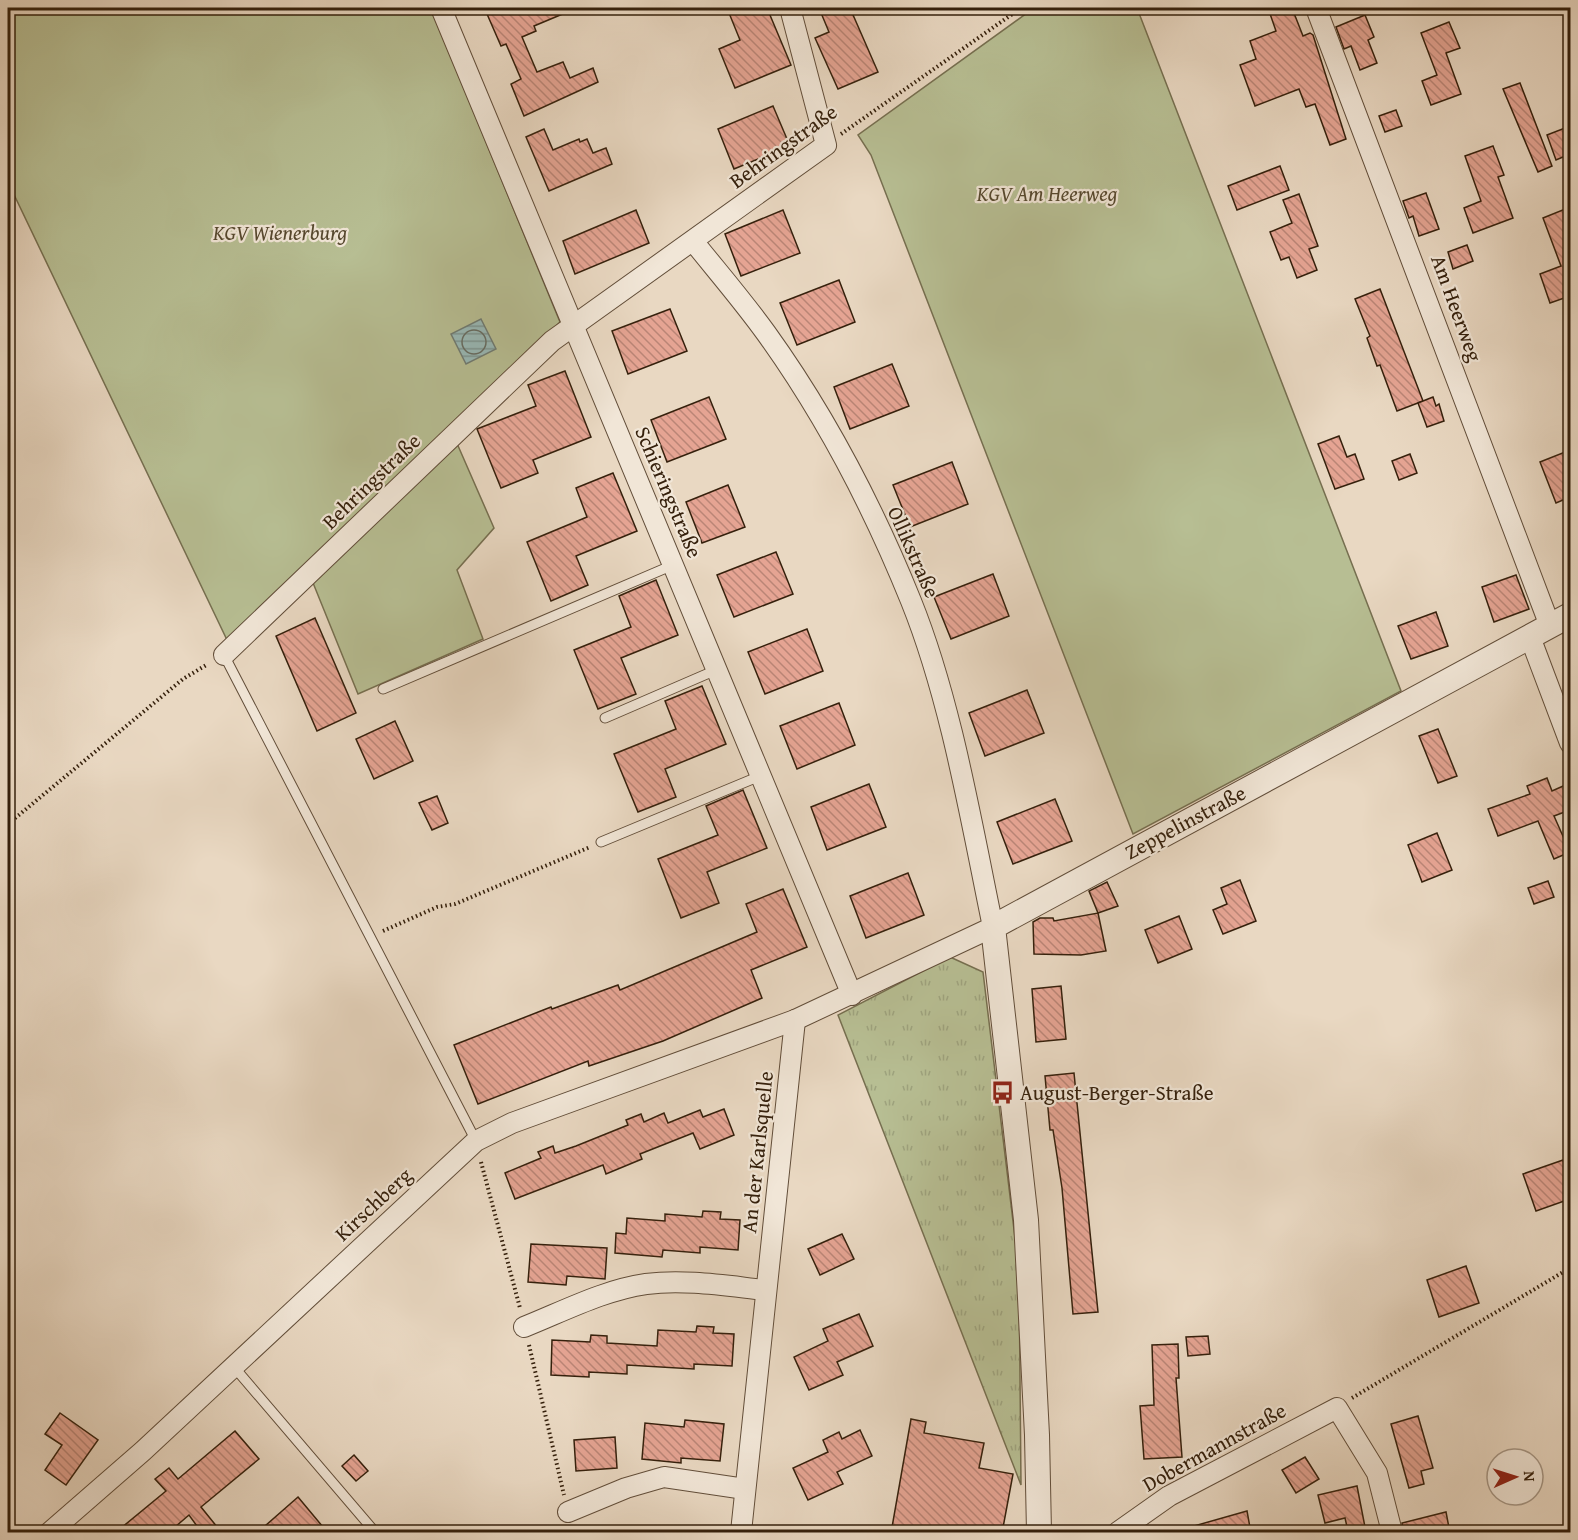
<svg xmlns="http://www.w3.org/2000/svg" width="1578" height="1540" font-family="'Gentium Book Plus',serif">
<style>
.grass{fill:url(#grass-tufts);stroke:#766f50;stroke-width:1.5}
.garden{fill:#b7be93;stroke:#766f50;stroke-width:1.5}
.water{fill:url(#water-rules);stroke:#707c73;stroke-width:1.5}
.lines{fill:none;stroke-linecap:round;stroke-linejoin:round}
.shore{stroke:#666c62;stroke-width:1.5}
.building{fill:url(#building-back-hatch);stroke:#35200c;stroke-width:1.5}
.service-casing{stroke:#624e3a;stroke-width:11}
.minor-casing{stroke:#624e3a;stroke-width:22}
.tertiary-casing{stroke:#624e3a;stroke-width:26}
.path{stroke:#35200c;stroke-width:4;stroke-dasharray:1.5 3;stroke-linecap:butt}
.service{stroke:#f1e6d7;stroke-width:9}
.minor{stroke:#f1e6d7;stroke-width:20}
.tertiary{stroke:#f1e6d7;stroke-width:24}
.labels{text-anchor:middle;dominant-baseline:central;stroke-width:4.5;stroke-linejoin:round;paint-order:stroke}
.street-label{font-size:21px;fill:#35200c;stroke:#f1e6d7}
.park-label{font-size:21px;font-style:italic;fill:#56482e;stroke:#f1e6d7}
.poi-label{font-size:21px;fill:#35200c;stroke:#f1e6d7;text-anchor:start}
</style>
<defs>
<pattern id="grass-tufts" width="24" height="20" patternUnits="userSpaceOnUse" patternTransform="scale(1.5)"><rect width="24" height="20" fill="#b7be93"/><path d="M3 7l-1-3M5 7V3M7 7l1-3M15 17l-1-3M17 17v-4M19 17l1-3" fill="none" stroke="#9ea37e"/></pattern>
<pattern id="water-rules" width="6" height="5" patternUnits="userSpaceOnUse" patternTransform="scale(1.5)"><rect width="6" height="5" fill="#98b9b7"/><path d="M0 2.5h6" fill="none" stroke="#7d9693"/></pattern>
<pattern id="building-back-hatch" width="6" height="6" patternUnits="userSpaceOnUse" patternTransform="scale(1.5)"><rect width="6" height="6" fill="#e5a493"/><path d="M-1 5l2 2M0 0l6 6M5-1l2 2" fill="none" stroke="#ba8576"/></pattern>
</defs>
<rect width="100%" height="100%" fill="#e9d8c2"/>
<filter id="stains"><feTurbulence type="fractalNoise" baseFrequency=".00333" numOctaves="4"/><feColorMatrix values="0 0 0 0 .2 0 0 0 0 .09 0 0 0 0 .02 0 0 0 .5 -.17"/></filter>
<radialGradient id="worn" r=".72"><stop offset=".6" stop-color="#630" stop-opacity="0"/><stop offset="1" stop-color="#630" stop-opacity=".3"/></radialGradient>
<polygon class="grass" points="950,957 983,972 1019,1271 1021,1485 838,1015"/>
<g class="garden">
<polygon points="8,8 431,8 560,322 452,432 494,528 457,570 483,639 358,694 307,568 228,642 8,182"/>
<polygon points="1034,8 1137,8 1401,691 1133,834 871,155 858,135"/>
</g>
<polygon class="water" points="481,319 496,349 466,364 451,334"/>
<g class="lines">
<circle class="shore" cx="474" cy="342" r="12"/>
</g>
<g class="building">
<polygon points="503,8 577,8 534,26 536,31 522,37 537,72 563,62 570,78 593,68 598,82 524,116 511,84 521,79 506,44 501,46 487,14"/>
<polygon points="727,8 767,8 791,65 735,88 719,49 740,40"/>
<polygon points="819,8 850,8 878,72 838,89 815,38 829,32"/>
<polygon points="1268,8 1292,8 1303,36 1310,33 1313,35 1346,139 1330,145 1315,104 1306,107 1299,89 1255,106 1240,65 1256,59 1250,41 1276,31"/>
<polygon points="1365,15 1374,37 1368,40 1377,63 1360,70 1351,46 1344,49 1336,27"/>
<polygon points="1449,22 1460,48 1446,53 1461,94 1431,105 1422,81 1437,75 1421,33"/>
<polygon points="1520,83 1552,166 1538,172 1503,89"/>
<polygon points="773,106 790,146 734,169 718,129"/>
<polygon points="1396,110 1402,126 1385,132 1379,116"/>
<polygon points="1570,126 1570,154 1556,160 1547,135"/>
<polygon points="544,129 553,150 579,139 580,142 587,139 593,153 606,148 612,164 549,191 526,137"/>
<polygon points="1493,146 1504,175 1498,177 1513,218 1473,233 1464,208 1481,201 1465,156"/>
<polygon points="1280,166 1289,190 1237,210 1228,186"/>
<polygon points="1426,193 1439,229 1419,236 1413,216 1409,218 1403,201"/>
<polygon points="1299,194 1318,246 1309,249 1317,270 1297,278 1289,257 1281,260 1270,232 1292,223 1283,200"/>
<polygon points="1570,207 1570,296 1550,303 1540,274 1561,266 1543,218"/>
<polygon points="636,210 649,243 575,274 563,241"/>
<polygon points="783,210 800,253 741,276 725,234"/>
<polygon points="1467,245 1473,261 1453,269 1448,252"/>
<polygon points="839,280 855,322 797,345 780,303"/>
<polygon points="1380,289 1423,401 1397,411 1380,365 1377,366 1367,338 1370,336 1355,299"/>
<polygon points="670,309 687,351 628,374 612,331"/>
<polygon points="892,364 909,406 850,429 834,387"/>
<polygon points="565,371 591,437 533,460 538,473 501,488 477,429 536,406 528,385"/>
<polygon points="709,397 726,439 667,462 651,420"/>
<polygon points="1433,397 1436,406 1439,404 1444,421 1427,427 1418,403"/>
<polygon points="1339,436 1347,457 1355,454 1364,479 1335,489 1318,444"/>
<polygon points="1570,450 1570,497 1556,503 1540,462"/>
<polygon points="1410,454 1417,473 1399,480 1392,461"/>
<polygon points="952,462 968,504 910,527 893,485"/>
<polygon points="613,473 637,531 576,556 588,585 551,601 527,542 587,517 576,488"/>
<polygon points="728,485 745,527 702,543 686,502"/>
<polygon points="776,552 793,594 734,617 717,575"/>
<polygon points="993,574 1009,616 951,639 934,597"/>
<polygon points="1516,575 1529,609 1494,622 1482,587"/>
<polygon points="656,580 678,635 621,658 636,694 598,709 574,650 631,627 619,596"/>
<polygon points="1436,612 1448,646 1411,659 1398,626"/>
<polygon points="315,618 356,713 317,731 276,636"/>
<polygon points="807,629 823,671 765,694 748,652"/>
<polygon points="702,686 726,744 665,769 676,797 638,812 614,754 676,729 665,701"/>
<polygon points="1027,690 1044,733 985,756 969,713"/>
<polygon points="839,703 855,745 797,769 780,726"/>
<polygon points="395,721 413,761 374,779 356,739"/>
<polygon points="1438,729 1457,776 1438,783 1419,736"/>
<polygon points="1547,778 1552,791 1570,783 1570,810 1554,816 1570,852 1554,859 1538,821 1498,836 1488,809 1530,794 1527,786"/>
<polygon points="869,784 886,827 827,850 811,807"/>
<polygon points="743,790 767,848 707,872 719,903 681,918 658,859 718,835 706,806"/>
<polygon points="437,796 448,823 432,830 419,803"/>
<polygon points="1055,799 1072,841 1013,864 997,822"/>
<polygon points="1437,833 1452,870 1422,882 1408,845"/>
<polygon points="908,873 924,915 866,938 850,896"/>
<polygon points="1240,880 1256,921 1223,934 1213,910 1227,904 1221,888"/>
<polygon points="1548,881 1554,897 1534,904 1528,888"/>
<polygon points="1107,882 1118,906 1098,913 1089,891"/>
<polygon points="783,889 807,947 751,970 762,998 663,1041 589,1066 588,1061 478,1104 454,1045 551,1007 552,1009 618,985 620,990 757,932 746,904"/>
<polygon points="1098,913 1106,951 1081,955 1034,954 1033,922 1040,918 1053,918 1054,921"/>
<polygon points="1179,916 1192,949 1158,963 1145,930"/>
<polygon points="1061,986 1066,1039 1036,1042 1032,989"/>
<polygon points="1074,1073 1098,1312 1073,1314 1062,1188 1053,1130 1050,1130 1045,1076"/>
<polygon points="724,1109 734,1135 700,1149 693,1133 640,1154 642,1159 606,1174 603,1165 515,1199 505,1173 541,1158 538,1152 553,1146 555,1153 576,1146 628,1125 626,1120 641,1114 644,1122 664,1113 668,1123 700,1110 703,1117"/>
<polygon points="1563,1160 1570,1184 1570,1199 1536,1211 1523,1174"/>
<polygon points="703,1211 721,1212 720,1219 740,1220 738,1250 700,1247 700,1253 663,1250 662,1257 615,1253 616,1233 626,1234 627,1218 665,1221 665,1214 702,1217"/>
<polygon points="842,1234 854,1259 820,1275 808,1249"/>
<polygon points="531,1244 607,1248 605,1279 567,1276 566,1285 528,1282"/>
<polygon points="1466,1266 1479,1303 1439,1317 1427,1280"/>
<polygon points="859,1314 873,1346 837,1362 843,1375 809,1390 794,1357 828,1341 823,1329"/>
<polygon points="697,1326 714,1327 713,1333 734,1334 732,1366 694,1364 694,1369 627,1365 627,1374 589,1372 589,1377 551,1375 552,1340 590,1342 591,1335 607,1336 607,1343 657,1346 658,1330 696,1332"/>
<polygon points="1208,1336 1210,1354 1188,1356 1186,1337"/>
<polygon points="1178,1344 1179,1378 1176,1378 1182,1457 1144,1459 1140,1406 1154,1405 1152,1345"/>
<polygon points="60,1413 98,1440 66,1485 45,1470 62,1445 45,1434"/>
<polygon points="1418,1416 1433,1468 1421,1471 1424,1484 1409,1488 1391,1424"/>
<polygon points="911,1419 926,1422 924,1433 984,1443 979,1468 1013,1474 1002,1533 891,1533"/>
<polygon points="685,1420 724,1424 720,1461 681,1458 681,1463 642,1459 645,1423 684,1427"/>
<polygon points="860,1430 872,1456 837,1472 843,1484 808,1500 793,1468 828,1452 823,1440 839,1432 842,1439"/>
<polygon points="235,1431 259,1459 201,1507 222,1533 202,1533 189,1515 168,1533 115,1533 166,1491 155,1479 169,1468 178,1479"/>
<polygon points="615,1437 617,1468 576,1471 574,1440"/>
<polygon points="354,1455 368,1471 356,1481 342,1466"/>
<polygon points="1305,1457 1319,1479 1296,1493 1282,1470"/>
<polygon points="1357,1486 1365,1527 1348,1531 1345,1518 1325,1523 1318,1495"/>
<polygon points="298,1497 328,1533 257,1533"/>
<polygon points="1247,1511 1251,1533 1195,1533 1194,1526"/>
<polygon points="1446,1512 1450,1533 1404,1533 1402,1523"/>
</g>
<g class="lines">
<defs>
<g id="service">
<polyline points="224,655 476,1141"/>
<polyline points="383,689 673,565"/>
<polyline points="605,718 716,670"/>
<polyline points="601,842 760,776"/>
<polyline points="234,1367 375,1532"/>
</g>
<g id="minor">
<polyline points="441,8 852,995"/>
<polyline points="1316,8 1550,626"/>
<polyline points="1530,637 1570,743"/>
<polyline points="224,655 552,341 826,145 790,8"/>
<path d="M524,1327C564,1311 604,1290 646,1284C685,1279 727,1286 766,1290"/>
<polyline points="568,1512 626,1488 664,1477 745,1489"/>
<path d="M50,1532L143,1451L476,1141L512,1123L795,1020L993,927C971,821 951,700 911,601C873,507 825,415 766,333C743,301 717,271 693,241"/>
<polyline points="741,1532 795,1020"/>
<polyline points="1118,1532 1169,1496 1337,1408 1377,1473 1392,1532"/>
</g>
<polyline id="tertiary" points="1039,1532 1037,1435 1026,1220 993,927 1570,615"/>
</defs>
<use href="#service" class="service-casing"/>
<use href="#minor" class="minor-casing"/>
<use href="#tertiary" class="tertiary-casing"/>
<g class="path">
<polyline points="841,134 1021,8"/>
<polyline points="8,824 183,679 208,664"/>
<polyline points="383,931 437,907 455,904 590,847"/>
<polyline points="481,1162 520,1308"/>
<polyline points="529,1345 564,1495"/>
<polyline points="1352,1398 1570,1268"/>
</g>
<use href="#service" class="service"/>
<use href="#minor" class="minor"/>
<use href="#tertiary" class="tertiary"/>
</g>
<defs>
<symbol id="bus-bare" viewBox="-9 -9 18 18"><path d="M-5-6H5V4H4V6H2V4H-2V6H-4V4H-5ZM-3.5-4V0h7V-4ZM-3.5 1.2v1.5H-2V1.2ZM2 1.2v1.5H3.5V1.2Z" fill="#8f2418" stroke="#f1e6d7" stroke-width="2.5" paint-order="stroke"/></symbol>
</defs>
<g fill-rule="evenodd">
<use href="#bus-bare" x="986" y="1076" width="33" height="33"/>
</g>
<g class="labels">
<g class="street-label">
<text transform="translate(783 146) rotate(-36)">Behringstraße</text>
<text transform="translate(1457 308) rotate(70)">Am Heerweg</text>
<text transform="translate(371 481) rotate(-44)">Behringstraße</text>
<text transform="translate(669 492) rotate(67)">Schieringstraße</text>
<text transform="translate(914 552) rotate(66)">Ollikstraße</text>
<text transform="translate(1185 822) rotate(-28)">Zeppelinstraße</text>
<text transform="translate(757 1152) rotate(-84)">An der Karlsquelle</text>
<text transform="translate(373 1204) rotate(-43)">Kirschberg</text>
<text transform="translate(1214 1447) rotate(-29)">Dobermannstraße</text>
</g>
<g class="park-label">
<text x="1047" y="193">KGV Am Heerweg</text>
<text x="280" y="232">KGV Wienerburg</text>
</g>
<g class="poi-label">
<text x="1020" y="1092">August-Berger-Straße</text>
</g>
</g>
<rect width="1578" height="1540" fill="none" stroke="#e9d8c2" stroke-width="30"/>
<rect x="9" y="9" width="1560" height="1522" fill="none" stroke="#35200c" stroke-width="3"/>
<rect x="15" y="15" width="1548" height="1510" fill="none" stroke="#35200c" stroke-width="1.5"/>
<g transform="translate(1515 1477) rotate(87)"><circle r="28" fill="#f1e6d7" stroke="#a69786" stroke-width="1.5"/>
<path d="M0-4.5L10 22L0 15L-10 22Z" fill="#8f2418"/>
<text y="-9" font-size="16" font-weight="bold" text-anchor="middle" fill="#35200c">N</text>
</g>
<rect width="100%" height="100%" filter="url(#stains)"/>
<rect width="100%" height="100%" fill="url(#worn)"/>
</svg>
